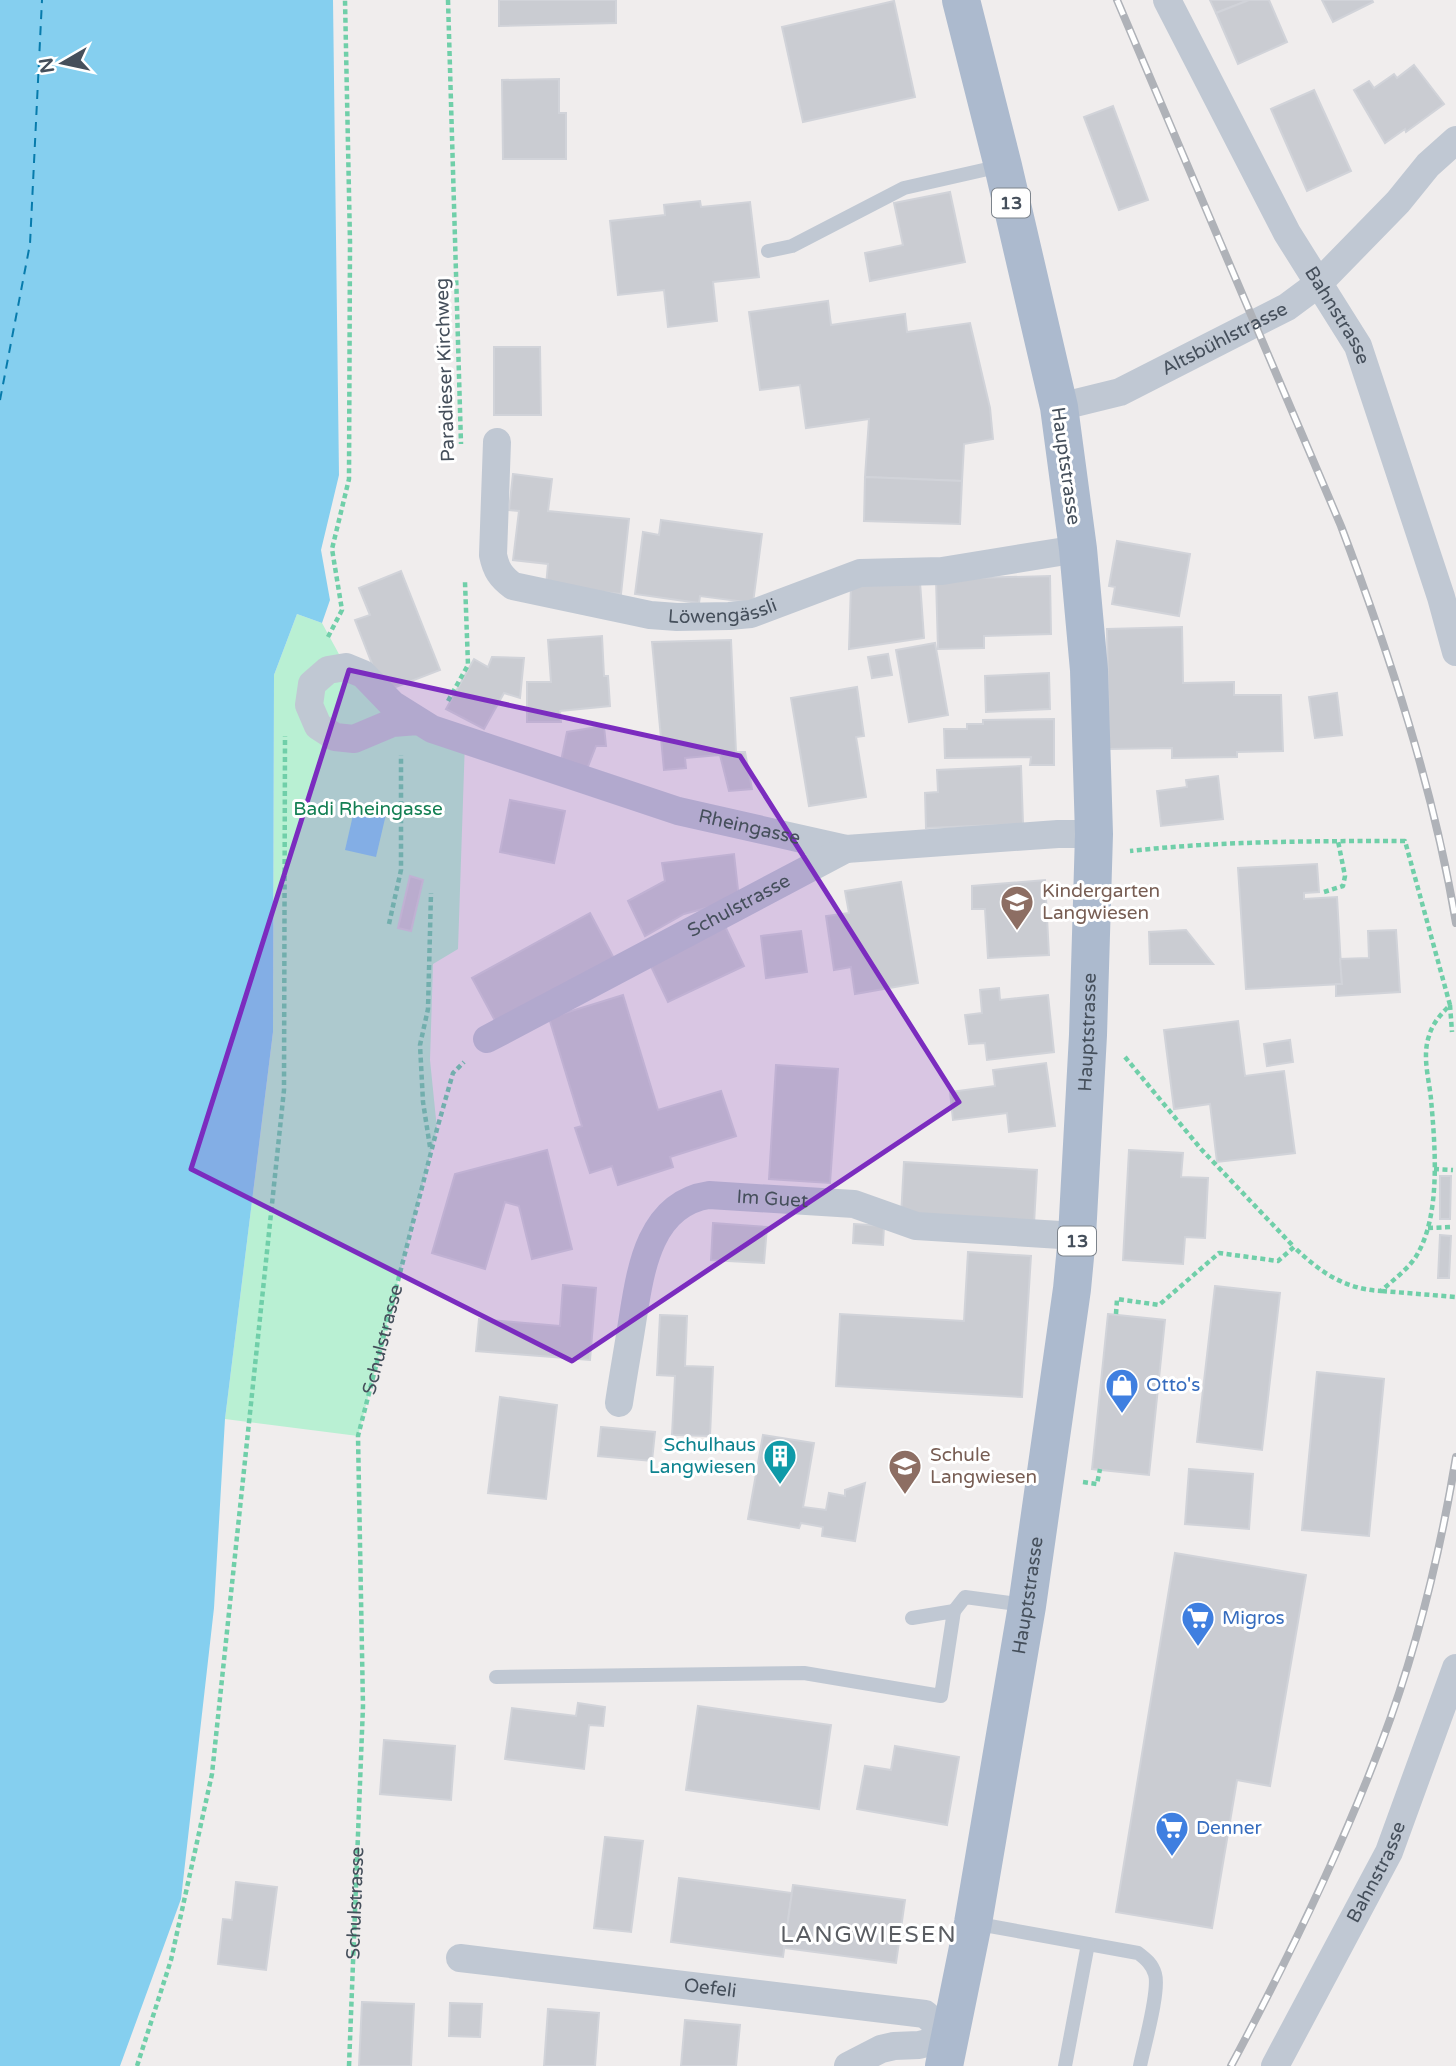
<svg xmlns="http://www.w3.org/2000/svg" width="1456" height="2066" font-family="'Varela Round',sans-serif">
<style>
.green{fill:#b9f0d3}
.water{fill:#85cfef}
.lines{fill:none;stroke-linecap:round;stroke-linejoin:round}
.ferry{stroke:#077bac;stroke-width:2;stroke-dasharray:9 7;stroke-linecap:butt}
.building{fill:#caccd2;stroke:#d1d3d9;stroke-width:2}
.path{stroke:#70cfa9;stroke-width:4.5;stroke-dasharray:5 3.5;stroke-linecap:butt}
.lane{stroke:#c0c8d3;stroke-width:14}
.street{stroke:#c0c8d3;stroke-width:28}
.primary{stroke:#acbace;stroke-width:38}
.rail-casing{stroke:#afb2b8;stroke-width:8}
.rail{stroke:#fff;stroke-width:5;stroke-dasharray:16;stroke-linecap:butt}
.marked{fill:#7b2cbf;fill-opacity:0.2;stroke:#7b2cbf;stroke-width:5;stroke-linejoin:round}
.labels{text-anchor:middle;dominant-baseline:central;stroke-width:6;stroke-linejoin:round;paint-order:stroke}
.shield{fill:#fff;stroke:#7d848c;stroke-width:2}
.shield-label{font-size:18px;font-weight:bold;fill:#454f5b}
.street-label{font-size:19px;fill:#454f5b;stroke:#fff}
.park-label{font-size:19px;fill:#137f53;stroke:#fff}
.education-label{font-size:19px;fill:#785e54;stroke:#fff;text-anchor:start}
.shop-label{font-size:19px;fill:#366cbe;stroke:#fff;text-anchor:start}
.culture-label{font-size:19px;fill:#0d838f;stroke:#fff;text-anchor:end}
.quarter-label{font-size:23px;letter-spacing:2px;fill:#5a5d62;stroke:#fff}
</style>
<rect width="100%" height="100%" fill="#f0eded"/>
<polygon class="green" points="297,614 322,623 346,667 465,741 458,949 433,964 430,1060 437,1129 358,1436 225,1419 273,1032 274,675"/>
<g class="water">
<polygon points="0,0 333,0 339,475 321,550 330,600 322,623 297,614 274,675 273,1032 225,1419 214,1608 181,1899 120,2066 0,2066"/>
<polygon points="356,802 387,810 376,857 345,850"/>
</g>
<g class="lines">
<polyline class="ferry" points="0,400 30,244 42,0"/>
</g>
<g class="building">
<polygon points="499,0 616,0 616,23 499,26"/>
<polygon points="1210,0 1249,0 1216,13"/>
<polygon points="1249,0 1269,0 1287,42 1238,64 1216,13"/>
<polygon points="1322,0 1372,0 1373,2 1333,22"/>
<polygon points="894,1 915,97 803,122 782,27"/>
<polygon points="1414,65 1444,104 1406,132 1405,129 1385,143 1354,90 1369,81 1374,88 1394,74 1397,78"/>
<polygon points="559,79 559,113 566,113 566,159 503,159 502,80"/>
<polygon points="1314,90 1351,171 1307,191 1271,109"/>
<polygon points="1113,106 1148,200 1119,210 1084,117"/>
<polygon points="950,192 965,262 870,281 865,253 903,245 894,203"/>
<polygon points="700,201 701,207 750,202 759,277 713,282 717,321 668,327 664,290 618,295 610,221 665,215 664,205"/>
<polygon points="828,301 831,325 905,314 907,332 970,323 990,408 993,439 964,444 962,481 865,477 869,419 806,428 800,385 760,390 749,312"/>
<polygon points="494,347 540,347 541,415 494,415"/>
<polygon points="513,474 552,479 548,511 629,519 621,594 546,586 548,564 513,560 519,511 509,510"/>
<polygon points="865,477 962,481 960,524 864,521"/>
<polygon points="661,520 762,534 753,603 700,596 699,603 635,594 643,532 659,535"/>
<polygon points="1117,541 1190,554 1179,616 1112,604 1115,587 1109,586"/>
<polygon points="401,571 440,670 383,692 355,620 370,615 359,588"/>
<polygon points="1050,576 1051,634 984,636 984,648 938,649 936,579"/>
<polygon points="920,582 924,638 849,649 851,584"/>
<polygon points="1182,627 1183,683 1234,682 1234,695 1281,695 1283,751 1237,752 1237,757 1172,758 1172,748 1109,749 1107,629"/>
<polygon points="602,636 604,676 608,676 610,706 560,711 561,722 527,722 527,682 551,682 548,640"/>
<polygon points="731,640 736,752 745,752 752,789 729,791 720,755 685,758 686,768 664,770 652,642"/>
<polygon points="935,643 948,715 909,722 896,650"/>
<polygon points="888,654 892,675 872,678 868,657"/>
<polygon points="492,657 524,658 520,698 504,693 484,729 446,709 474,659 488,667"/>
<polygon points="1049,673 1050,709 986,712 985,676"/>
<polygon points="857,687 864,736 856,737 866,797 809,806 791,698"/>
<polygon points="1337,693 1342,735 1315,738 1309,697"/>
<polygon points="1054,719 1054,765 1030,765 1031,757 945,758 944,729 967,729 967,724 983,724 983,720"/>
<polygon points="604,726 606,746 596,746 587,769 561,761 567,732"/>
<polygon points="1021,766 1023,824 926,828 925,793 938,792 937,770"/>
<polygon points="1218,776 1223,819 1161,826 1157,791 1187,787 1186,780"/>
<polygon points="510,800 565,811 554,863 500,852"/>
<polygon points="734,854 739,899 684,914 645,936 628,901 665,881 662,863"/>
<polygon points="1317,864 1319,892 1304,893 1304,899 1337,897 1342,984 1246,989 1238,868"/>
<polygon points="410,876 423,880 411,931 398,928"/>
<polygon points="1045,880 1049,955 988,958 985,909 972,909 972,886"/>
<polygon points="901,882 918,983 855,994 851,967 834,970 826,916 849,913 845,891"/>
<polygon points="590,913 617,964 499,1028 472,978"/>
<polygon points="723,922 744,966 668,1002 647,958"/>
<polygon points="1186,930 1213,964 1150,964 1149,932"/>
<polygon points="1396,930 1400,992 1336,996 1336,984 1342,984 1340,959 1369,958 1368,931"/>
<polygon points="801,931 807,972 766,978 761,936"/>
<polygon points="999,988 1000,1000 1048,995 1054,1052 987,1060 985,1043 969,1044 965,1015 982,1013 980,990"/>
<polygon points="623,995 658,1110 721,1091 736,1136 670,1157 673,1167 618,1185 612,1166 590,1173 575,1128 582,1126 549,1018"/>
<polygon points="1238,1021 1245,1076 1284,1071 1295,1153 1217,1162 1210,1104 1174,1109 1164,1030"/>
<polygon points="1290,1040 1293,1062 1267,1066 1264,1044"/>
<polygon points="1046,1063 1055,1126 1009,1132 1007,1113 953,1120 950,1092 995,1086 993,1070"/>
<polygon points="776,1065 838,1069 830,1183 769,1179"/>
<polygon points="547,1150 572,1249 532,1259 519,1206 505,1202 485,1269 432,1253 455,1174"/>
<polygon points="1129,1150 1183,1153 1181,1177 1208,1178 1205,1238 1185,1237 1183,1264 1123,1260"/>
<polygon points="904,1162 1037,1170 1034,1224 901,1216"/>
<polygon points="1440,1176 1451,1176 1450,1219 1440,1219"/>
<polygon points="713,1223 767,1227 764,1263 711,1260"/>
<polygon points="854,1224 884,1226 883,1245 853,1243"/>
<polygon points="1440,1235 1451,1236 1449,1278 1438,1278"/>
<polygon points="968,1252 1031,1256 1022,1397 836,1386 840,1314 964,1321"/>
<polygon points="563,1285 596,1288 590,1360 476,1351 479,1319 560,1326"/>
<polygon points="1215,1286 1280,1293 1262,1450 1197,1442"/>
<polygon points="1108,1314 1165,1320 1149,1475 1092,1469"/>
<polygon points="660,1315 687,1316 685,1366 713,1367 710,1436 672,1435 675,1376 657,1375"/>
<polygon points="1317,1372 1384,1379 1369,1536 1302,1530"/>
<polygon points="500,1397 557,1405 546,1499 488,1493"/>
<polygon points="601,1427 655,1432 652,1461 598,1456"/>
<polygon points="763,1435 814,1443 803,1507 826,1510 829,1493 845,1496 845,1490 865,1483 855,1541 822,1536 823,1527 801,1523 799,1528 748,1519"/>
<polygon points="1189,1469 1253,1474 1249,1529 1185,1524"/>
<polygon points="1175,1553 1306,1575 1270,1786 1237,1780 1212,1928 1116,1912"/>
<polygon points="578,1703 605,1707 603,1726 589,1725 584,1769 505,1759 512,1708 576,1716"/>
<polygon points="698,1706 831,1725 819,1809 686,1790"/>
<polygon points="384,1740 455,1746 451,1800 380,1794"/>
<polygon points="895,1746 959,1757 947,1825 857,1809 865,1766 891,1770"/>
<polygon points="605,1837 643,1841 631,1932 594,1928"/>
<polygon points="679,1878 792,1893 783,1957 671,1942"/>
<polygon points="236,1882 277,1887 266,1970 218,1964 223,1919 232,1920"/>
<polygon points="793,1885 905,1900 896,1963 784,1948"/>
<polygon points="362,2002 414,2004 411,2066 359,2066"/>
<polygon points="450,2003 482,2004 480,2037 449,2036"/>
<polygon points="548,2009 599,2013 595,2066 544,2066"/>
<polygon points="685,2020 740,2025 736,2066 681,2066"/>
</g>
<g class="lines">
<g class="path">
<polyline points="448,0 461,444"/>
<polyline points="328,637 342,610 332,549 349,479 350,242 345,0"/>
<polyline points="448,701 468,665 465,582"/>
<polyline points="1324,892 1343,886 1345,876 1338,841"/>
<polyline points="389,924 401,870 401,755"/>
<polyline points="1450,1005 1452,1032"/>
<polyline points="1125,1057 1201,1149 1294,1247"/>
<polyline points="430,1147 423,1102 420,1045 428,1009 431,893"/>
<polyline points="1434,1169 1453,1170"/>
<polyline points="1428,1228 1453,1227"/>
<polyline points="1382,1291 1456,1297"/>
<path d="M1116,1314L1117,1299L1159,1305L1219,1253L1278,1261L1294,1247C1320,1272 1344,1289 1381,1291C1393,1280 1411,1267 1418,1253C1441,1212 1435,1145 1431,1099C1429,1079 1422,1056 1429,1036C1432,1024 1441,1014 1450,1005L1405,841C1313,841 1221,841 1130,851"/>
<polyline points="1083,1482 1097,1484 1100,1469"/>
<polyline points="137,2066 171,1960 212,1774 284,1090 285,736"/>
<path id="s1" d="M349,2066L363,1706L358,1436L437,1129L453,1073L464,1062"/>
</g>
<g class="lane">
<polyline points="768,251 792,246 904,188 1001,166"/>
<polyline points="954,1611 965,1597 1025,1605"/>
<polyline points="496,1677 804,1673 941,1696 954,1611 912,1618"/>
<path d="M973,1923L1138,1953C1146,1959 1152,1964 1155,1974C1160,1991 1144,2046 1140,2066"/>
<polyline points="1065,2066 1088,1944"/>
</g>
<g class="street">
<path id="s2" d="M1167,0L1287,233L1358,346L1441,597L1456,652"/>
<path id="s3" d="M1059,407L1120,392L1287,307L1318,284L1398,202L1428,165L1456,140"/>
<path id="s4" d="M497,442L493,555C496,570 501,577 513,586L650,615L677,617L729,616L751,614L860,573L942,571L1078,549"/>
<path id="s5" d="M418,721L392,723L354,739L335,737L318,726L309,705L312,684L328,670L346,667L363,674L392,704L432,729L678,811L846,849L1058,834H1094"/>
<path id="s6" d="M487,1039L846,849"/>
<path id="s7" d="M619,1403C623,1376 628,1349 632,1323C640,1273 648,1204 709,1195L854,1204L916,1226L1077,1236"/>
<path id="s8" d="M460,1958L925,2014L951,2037"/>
<polyline points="848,2066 881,2049 894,2046 919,2045 951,2037"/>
<path id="s9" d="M1275,2066L1389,1852L1456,1668"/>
</g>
<path class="primary" id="s10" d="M944,2066L973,1923L1027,1606L1072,1289L1077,1236L1088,1035L1094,834L1089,670L1078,549L1059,407L1003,166L961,0"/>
<defs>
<g id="rail">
<path d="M1117,0L1341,526C1390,656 1433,786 1456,923"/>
<path d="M1231,2066C1287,1961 1339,1855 1381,1744C1416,1652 1440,1554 1456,1457"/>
</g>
</defs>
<use href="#rail" class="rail-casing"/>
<use href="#rail" class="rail"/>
</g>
<path class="marked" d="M349,670L740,756L959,1102L572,1361L191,1169Z"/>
<defs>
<symbol id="school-pin" viewBox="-11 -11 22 30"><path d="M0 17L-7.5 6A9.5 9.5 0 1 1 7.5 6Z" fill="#8d6e63" stroke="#fff"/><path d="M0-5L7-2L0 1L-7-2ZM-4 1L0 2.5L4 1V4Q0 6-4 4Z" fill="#fff"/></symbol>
<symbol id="shop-pin" viewBox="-11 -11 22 30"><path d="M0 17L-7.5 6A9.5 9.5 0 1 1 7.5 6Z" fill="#3f7fe0" stroke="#fff"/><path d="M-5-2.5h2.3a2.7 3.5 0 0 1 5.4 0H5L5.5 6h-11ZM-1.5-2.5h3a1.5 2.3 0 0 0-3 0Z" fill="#fff"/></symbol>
<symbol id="building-pin" viewBox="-11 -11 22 30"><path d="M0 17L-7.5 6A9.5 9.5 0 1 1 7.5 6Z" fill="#0f9aa8" stroke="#fff"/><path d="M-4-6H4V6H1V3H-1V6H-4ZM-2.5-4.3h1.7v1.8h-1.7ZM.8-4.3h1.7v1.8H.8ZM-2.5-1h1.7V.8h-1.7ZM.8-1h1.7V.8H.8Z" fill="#fff"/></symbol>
<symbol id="supermarket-pin" viewBox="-11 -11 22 30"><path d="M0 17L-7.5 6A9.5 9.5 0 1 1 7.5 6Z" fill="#3f7fe0" stroke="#fff"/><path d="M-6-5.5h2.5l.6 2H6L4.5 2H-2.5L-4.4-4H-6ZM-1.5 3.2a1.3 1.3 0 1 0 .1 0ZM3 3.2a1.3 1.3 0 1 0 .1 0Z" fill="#fff"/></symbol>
</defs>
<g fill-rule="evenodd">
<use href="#school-pin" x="998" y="883" width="38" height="52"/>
<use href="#shop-pin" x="1103" y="1366" width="38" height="52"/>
<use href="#building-pin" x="761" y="1437" width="38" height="52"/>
<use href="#school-pin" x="886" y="1447" width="38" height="52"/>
<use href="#supermarket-pin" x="1179" y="1599" width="38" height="52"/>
<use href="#supermarket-pin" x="1153" y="1809" width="38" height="52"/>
</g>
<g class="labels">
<g class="shield">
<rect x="992" y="188.5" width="38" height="29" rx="5"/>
<rect x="1058" y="1226.5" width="38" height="29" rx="5"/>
</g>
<g class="shield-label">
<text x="1011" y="203">13</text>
<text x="1077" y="1241">13</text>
</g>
<g class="street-label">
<text stroke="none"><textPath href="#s2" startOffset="359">Bahnstrasse</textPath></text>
<text stroke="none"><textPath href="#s3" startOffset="180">Altsbühlstrasse</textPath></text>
<text transform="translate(445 370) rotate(-92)">Paradieser Kirchweg</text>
<text transform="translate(1066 466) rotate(82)">Hauptstrasse</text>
<text stroke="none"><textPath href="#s4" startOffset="364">Löwengässli</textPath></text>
<text stroke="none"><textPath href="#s5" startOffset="630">Rheingasse</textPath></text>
<text stroke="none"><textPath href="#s6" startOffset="285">Schulstrasse</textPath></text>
<text stroke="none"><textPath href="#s10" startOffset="1045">Hauptstrasse</textPath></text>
<text stroke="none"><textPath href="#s7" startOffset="306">Im Guet</textPath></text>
<text stroke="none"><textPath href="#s1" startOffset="730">Schulstrasse</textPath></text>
<text stroke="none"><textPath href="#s10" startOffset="478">Hauptstrasse</textPath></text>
<text stroke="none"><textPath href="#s9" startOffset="219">Bahnstrasse</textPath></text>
<text stroke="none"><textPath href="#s1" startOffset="163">Schulstrasse</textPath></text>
<text stroke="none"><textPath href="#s8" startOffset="252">Oefeli</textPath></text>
</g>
<g class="park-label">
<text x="368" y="809">Badi Rheingasse</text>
</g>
<g class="education-label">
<text x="1042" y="891">Kindergarten<tspan x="1042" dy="22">Langwiesen</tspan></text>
<text x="930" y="1455">Schule<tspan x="930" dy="22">Langwiesen</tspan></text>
</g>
<g class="shop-label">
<text x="1146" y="1385">Otto's</text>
<text x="1222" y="1618">Migros</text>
<text x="1196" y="1828">Denner</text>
</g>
<g class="culture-label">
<text x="756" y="1445">Schulhaus<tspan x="756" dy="22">Langwiesen</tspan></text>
</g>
<g class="quarter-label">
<text x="869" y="1935">LANGWIESEN</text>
</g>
</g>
<g transform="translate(63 63) rotate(261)" stroke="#ffffff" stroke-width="5" paint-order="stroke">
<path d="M0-5L12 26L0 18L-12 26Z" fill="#454f5b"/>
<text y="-10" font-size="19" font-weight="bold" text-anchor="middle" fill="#454f5b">N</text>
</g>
</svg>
